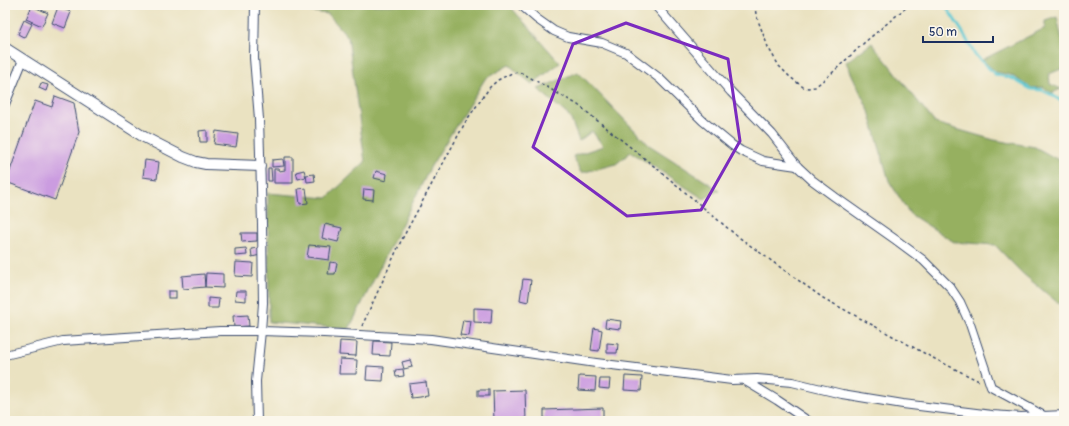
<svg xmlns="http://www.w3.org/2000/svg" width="1069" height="426" font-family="Pangolin,sans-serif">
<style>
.forest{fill:#96b061;stroke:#587060}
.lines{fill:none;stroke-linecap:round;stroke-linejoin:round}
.stream{stroke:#5cc8d3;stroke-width:3}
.building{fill:#cb9ce0}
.minor-casing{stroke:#3a4a6d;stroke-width:10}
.tertiary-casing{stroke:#3a4a6d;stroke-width:12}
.path{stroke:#3a4a6d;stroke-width:1.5;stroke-dasharray:3 3;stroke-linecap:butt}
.minor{stroke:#fff;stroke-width:8}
.tertiary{stroke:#fff;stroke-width:10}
.marked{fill:none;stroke:#7b2cbf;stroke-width:3;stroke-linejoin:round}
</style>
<rect width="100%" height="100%" fill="#fbf7ec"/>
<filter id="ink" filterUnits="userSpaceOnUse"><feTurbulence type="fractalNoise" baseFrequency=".025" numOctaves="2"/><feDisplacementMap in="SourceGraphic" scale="8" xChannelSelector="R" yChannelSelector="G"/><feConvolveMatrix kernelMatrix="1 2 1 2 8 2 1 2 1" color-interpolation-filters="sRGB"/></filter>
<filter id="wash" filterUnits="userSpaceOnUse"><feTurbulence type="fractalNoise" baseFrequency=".012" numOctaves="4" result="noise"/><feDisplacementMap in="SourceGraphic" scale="16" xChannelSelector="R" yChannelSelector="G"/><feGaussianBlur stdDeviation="0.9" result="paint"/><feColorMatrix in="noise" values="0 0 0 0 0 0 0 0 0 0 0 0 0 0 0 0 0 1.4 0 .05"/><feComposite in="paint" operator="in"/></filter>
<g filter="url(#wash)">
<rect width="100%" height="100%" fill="#eae2c1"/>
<g class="forest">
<polygon points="262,5 509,5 560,63 532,84 509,65 485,79 431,166 349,329 269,322 268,193 327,198 365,162 348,37 328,14"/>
<polygon points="1057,17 1064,47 1064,68 1049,74 1050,84 1061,89 1052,93 1043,87 1031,88 1011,75 996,72 982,60 1045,28 1045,21"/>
<polygon points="872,43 935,123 994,140 1035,147 1064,163 1064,308 1022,273 995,245 954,242 910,214 889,181 869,111 846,62"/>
<polygon points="578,72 649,145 719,190 704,199 631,152 616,164 581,173 573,156 603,146 592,131 579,141 570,117 538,89"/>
</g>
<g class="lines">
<polyline class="stream" points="945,5 962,31 975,55 995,74 1011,78 1031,89 1042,90 1052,95 1064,103"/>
</g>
<g id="blocks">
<g class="building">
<polygon points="32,6 48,13 42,26 26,19"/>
<polygon points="58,7 71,12 65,28 52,23"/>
<polygon points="24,20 32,24 25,38 18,34"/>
<polygon points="41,83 48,85 46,91 39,88"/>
<polygon points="55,96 74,103 79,132 55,200 6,182 35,101 52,107"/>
<polygon points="207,130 207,142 200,142 199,131"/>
<polygon points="216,131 238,134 236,147 214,144"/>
<polygon points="285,157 293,157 293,183 274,183 274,169 278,169 279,171 285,170"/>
<polygon points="283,159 284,166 272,167 272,160"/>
<polygon points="145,160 159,162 157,179 143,177"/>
<polygon points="268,168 271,168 272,181 268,181"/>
<polygon points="304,170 306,177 298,179 296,172"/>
<polygon points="376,171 387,174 386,181 374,178"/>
<polygon points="314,174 315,181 307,182 306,175"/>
<polygon points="306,188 308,203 300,204 298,189"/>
<polygon points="364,189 374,190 373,200 363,199"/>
<polygon points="325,224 342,228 338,242 322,238"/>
<polygon points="241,233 257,233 257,241 242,242"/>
<polygon points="309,245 331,247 329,260 307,257"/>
<polygon points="246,248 247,255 235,256 235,249"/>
<polygon points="259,248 260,255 252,257 251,249"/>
<polygon points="236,262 253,263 252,277 235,276"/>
<polygon points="330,262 337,263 335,274 328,274"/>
<polygon points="206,273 223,274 223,288 205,287"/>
<polygon points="204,274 205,287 183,289 182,276"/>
<polygon points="523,279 531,280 528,302 520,300"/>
<rect x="168" y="291" width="8" height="7"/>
<polygon points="236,291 246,291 246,301 235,300"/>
<polygon points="208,298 219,299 218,308 208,308"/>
<polygon points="474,308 492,309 491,323 474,322"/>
<polygon points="248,315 249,326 234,327 233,316"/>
<polygon points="606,319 621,321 620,329 605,327"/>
<polygon points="463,320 471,321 469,336 460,335"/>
<polygon points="594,328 602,330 599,351 591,350"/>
<polygon points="340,341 357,342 356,356 339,355"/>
<polygon points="374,341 391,342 390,356 373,355"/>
<polygon points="607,343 618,344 617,353 607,353"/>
<polygon points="340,359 357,360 356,374 339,374"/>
<polygon points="410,360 412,367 404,369 402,362"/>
<polygon points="367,366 384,367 383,381 366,380"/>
<polygon points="403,369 404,376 396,377 395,370"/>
<polygon points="579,376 596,377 595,391 578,390"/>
<polygon points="625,376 642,377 641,391 624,390"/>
<polygon points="600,379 610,379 609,389 599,388"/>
<polygon points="426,382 428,396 411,398 409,384"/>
<rect x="478" y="390" width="11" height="6"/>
<polygon points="525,390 526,421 494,421 493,391"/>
<polygon points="603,408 603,421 544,421 544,410"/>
</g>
</g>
</g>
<g filter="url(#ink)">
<use href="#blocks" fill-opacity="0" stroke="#3a4a6d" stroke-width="1"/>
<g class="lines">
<defs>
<g id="minor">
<polyline points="255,5 254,58 259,119 262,224 263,303 261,331 256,381 257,421"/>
<polyline points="521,5 537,19 554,31 568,37 602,43 626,53 659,78 703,121 732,145 741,151 763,161 797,166"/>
<polyline points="655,5 731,92 772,134 797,166 812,180 835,197 896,240 923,260 950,287 960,302 970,324 991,387 1044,416"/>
<polyline points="5,104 23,60"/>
<polyline points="5,355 63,341 220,331 261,331 324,333 431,339 596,363 732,380 757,379 792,382 842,394 903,404 992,415 1021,417 1064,415"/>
<polyline points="744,380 777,400 808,421"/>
</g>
<polyline id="tertiary" points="5,48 144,137 183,157 196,162 206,164 260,166"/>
</defs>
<use href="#minor" class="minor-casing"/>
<use href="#tertiary" class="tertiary-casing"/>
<g class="path">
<polyline points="755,5 756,15 768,47 779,66 790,77 803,87 808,88 815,87 832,73 865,42 909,5"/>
<polyline points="362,326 401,241 466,121 490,87 498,80 512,73 519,72 524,74 578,105 660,171 737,236 823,298 933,358 981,382"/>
</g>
<use href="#minor" class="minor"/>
<use href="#tertiary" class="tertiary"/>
</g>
</g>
<path class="marked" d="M626,23L728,59L740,141L701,210L627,216L533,147L573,44Z"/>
<rect width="1069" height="426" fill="none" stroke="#fbf7ec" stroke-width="20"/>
<path d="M923 36v6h70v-6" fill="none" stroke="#1b2f5e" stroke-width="2"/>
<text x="929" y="36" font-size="12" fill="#1b2f5e" stroke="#fbf7ec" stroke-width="3" paint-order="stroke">50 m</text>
</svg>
